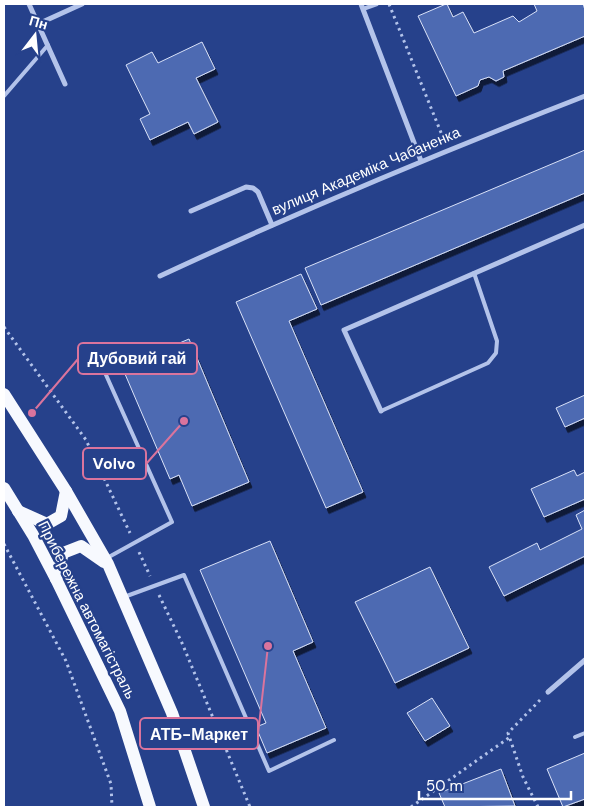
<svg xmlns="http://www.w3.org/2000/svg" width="589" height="811" font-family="'DM Sans',sans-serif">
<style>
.building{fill:#4e6ab2;stroke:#d8e1f8;filter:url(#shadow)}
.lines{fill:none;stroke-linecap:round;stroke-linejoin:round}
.path{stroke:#b3c3ea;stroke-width:3;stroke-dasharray:2.5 4;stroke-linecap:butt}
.lane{stroke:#b3c3ea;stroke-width:4}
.street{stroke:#b3c3ea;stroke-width:5}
.primary{stroke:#f7f9fe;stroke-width:12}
.labels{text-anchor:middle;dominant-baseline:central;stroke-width:4.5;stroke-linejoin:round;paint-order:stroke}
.street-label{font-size:15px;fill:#fff;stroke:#26418b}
.leader{fill:none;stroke:#da749d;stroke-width:2}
.callout-dot{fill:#da749d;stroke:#26418b;stroke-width:2}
.callout{fill:#26418b;stroke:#da749d;stroke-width:2}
.callout-label{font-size:16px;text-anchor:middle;font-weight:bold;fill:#fff}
</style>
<defs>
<filter id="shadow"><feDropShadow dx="3" dy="5.5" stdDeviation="0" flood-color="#0009"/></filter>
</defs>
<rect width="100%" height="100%" fill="#26418b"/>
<g class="building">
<polygon points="446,4 447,4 453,17 463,12 474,33 513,16 519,22 537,11 534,4 583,4 585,10 585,36 503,71 504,77 496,81 489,77 480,80 478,86 456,96 418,16"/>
<polygon points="202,42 215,69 196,78 218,122 194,134 188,122 150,140 140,119 150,114 126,65 152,52 158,63"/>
<polygon points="585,150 585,193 321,305 305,268"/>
<polygon points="301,274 317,309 289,321 363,492 326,508 236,302"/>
<polygon points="189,339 249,482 192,506 179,475 170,479 122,367"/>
<polygon points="585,395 585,418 565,427 556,408"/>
<polygon points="574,470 577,476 585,472 585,499 544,517 531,489"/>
<polygon points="585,510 585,556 504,596 489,567 537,543 540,550 582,529 576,515"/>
<polygon points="270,541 313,642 293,651 326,728 267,753 256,727 266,723 200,570"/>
<polygon points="430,567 469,648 395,683 355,602"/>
<polygon points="432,698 450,726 425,741 407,713"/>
<polygon points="585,753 585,799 563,807 547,769"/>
<polygon points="501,769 515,806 445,807 439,793"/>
</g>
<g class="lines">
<g class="path">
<polyline points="389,4 444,140"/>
<polyline points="4,327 86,440 130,533"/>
<polyline points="4,544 66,661 111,784 112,807"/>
<polyline points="139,552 150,576"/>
<polyline points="159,595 182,643 250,807"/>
<polyline points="411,807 510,737"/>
<polyline points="538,807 523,777 508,733 541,699"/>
</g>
<g class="lane">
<polyline points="363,9 377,4"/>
<polyline points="4,96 48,45"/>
<polyline points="102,366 172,522 107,558"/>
<polyline points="381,411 488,363 496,353 497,341 474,273"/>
<polyline points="124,597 184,575 269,771 334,740"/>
<polyline points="575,737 585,733"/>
</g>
<g class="street">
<polyline points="29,4 65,84"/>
<polyline points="361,4 421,161"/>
<polyline points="38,24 82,4"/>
<polyline points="191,211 246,187 253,188 258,192 272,225"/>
<path d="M160,276C300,211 441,152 585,96"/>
<polyline points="381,411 344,330 585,225"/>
<polyline points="548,692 585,660"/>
</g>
<g class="primary">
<polyline points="4,394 66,491 108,564 172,713 204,807"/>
<polyline points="4,488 33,535 56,579 120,711 150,807"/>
<polyline points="18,511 47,524 61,516 66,491"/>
<polyline points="56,579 63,553 81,546 104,562"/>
</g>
</g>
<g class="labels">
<g class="street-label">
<text transform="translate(366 171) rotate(-23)">вулиця Академіка Чабаненка</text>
<text transform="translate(87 610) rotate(63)">Прибережна автомагістраль</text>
</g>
</g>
<path class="leader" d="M32 413L78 359M184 421L146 464M268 646L258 734"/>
<g class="callout-dot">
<circle cx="32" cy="413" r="5"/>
<circle cx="184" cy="421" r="5"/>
<circle cx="268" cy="646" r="5"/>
</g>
<g class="callout">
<rect x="78" y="343" width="119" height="31" rx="5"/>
<rect x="83" y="448" width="63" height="31" rx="5"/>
<rect x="140" y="718" width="118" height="31" rx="5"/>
</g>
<g class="callout-label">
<text x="137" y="364">Дубовий гай</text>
<text x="114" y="469">Volvo</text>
<text x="199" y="740">АТБ-Маркет</text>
</g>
<rect width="589" height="811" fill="none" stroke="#ffffff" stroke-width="10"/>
<g transform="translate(35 35) rotate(16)" stroke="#26418b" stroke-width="4" paint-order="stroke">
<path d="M0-4L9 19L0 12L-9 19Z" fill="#ffffff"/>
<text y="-8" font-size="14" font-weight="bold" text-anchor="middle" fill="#ffffff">Пн</text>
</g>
<path d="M419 791v8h152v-8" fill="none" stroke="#ffffff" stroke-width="2.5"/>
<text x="426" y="791" font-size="15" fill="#ffffff" stroke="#26418b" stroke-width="4" paint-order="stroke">50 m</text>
</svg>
